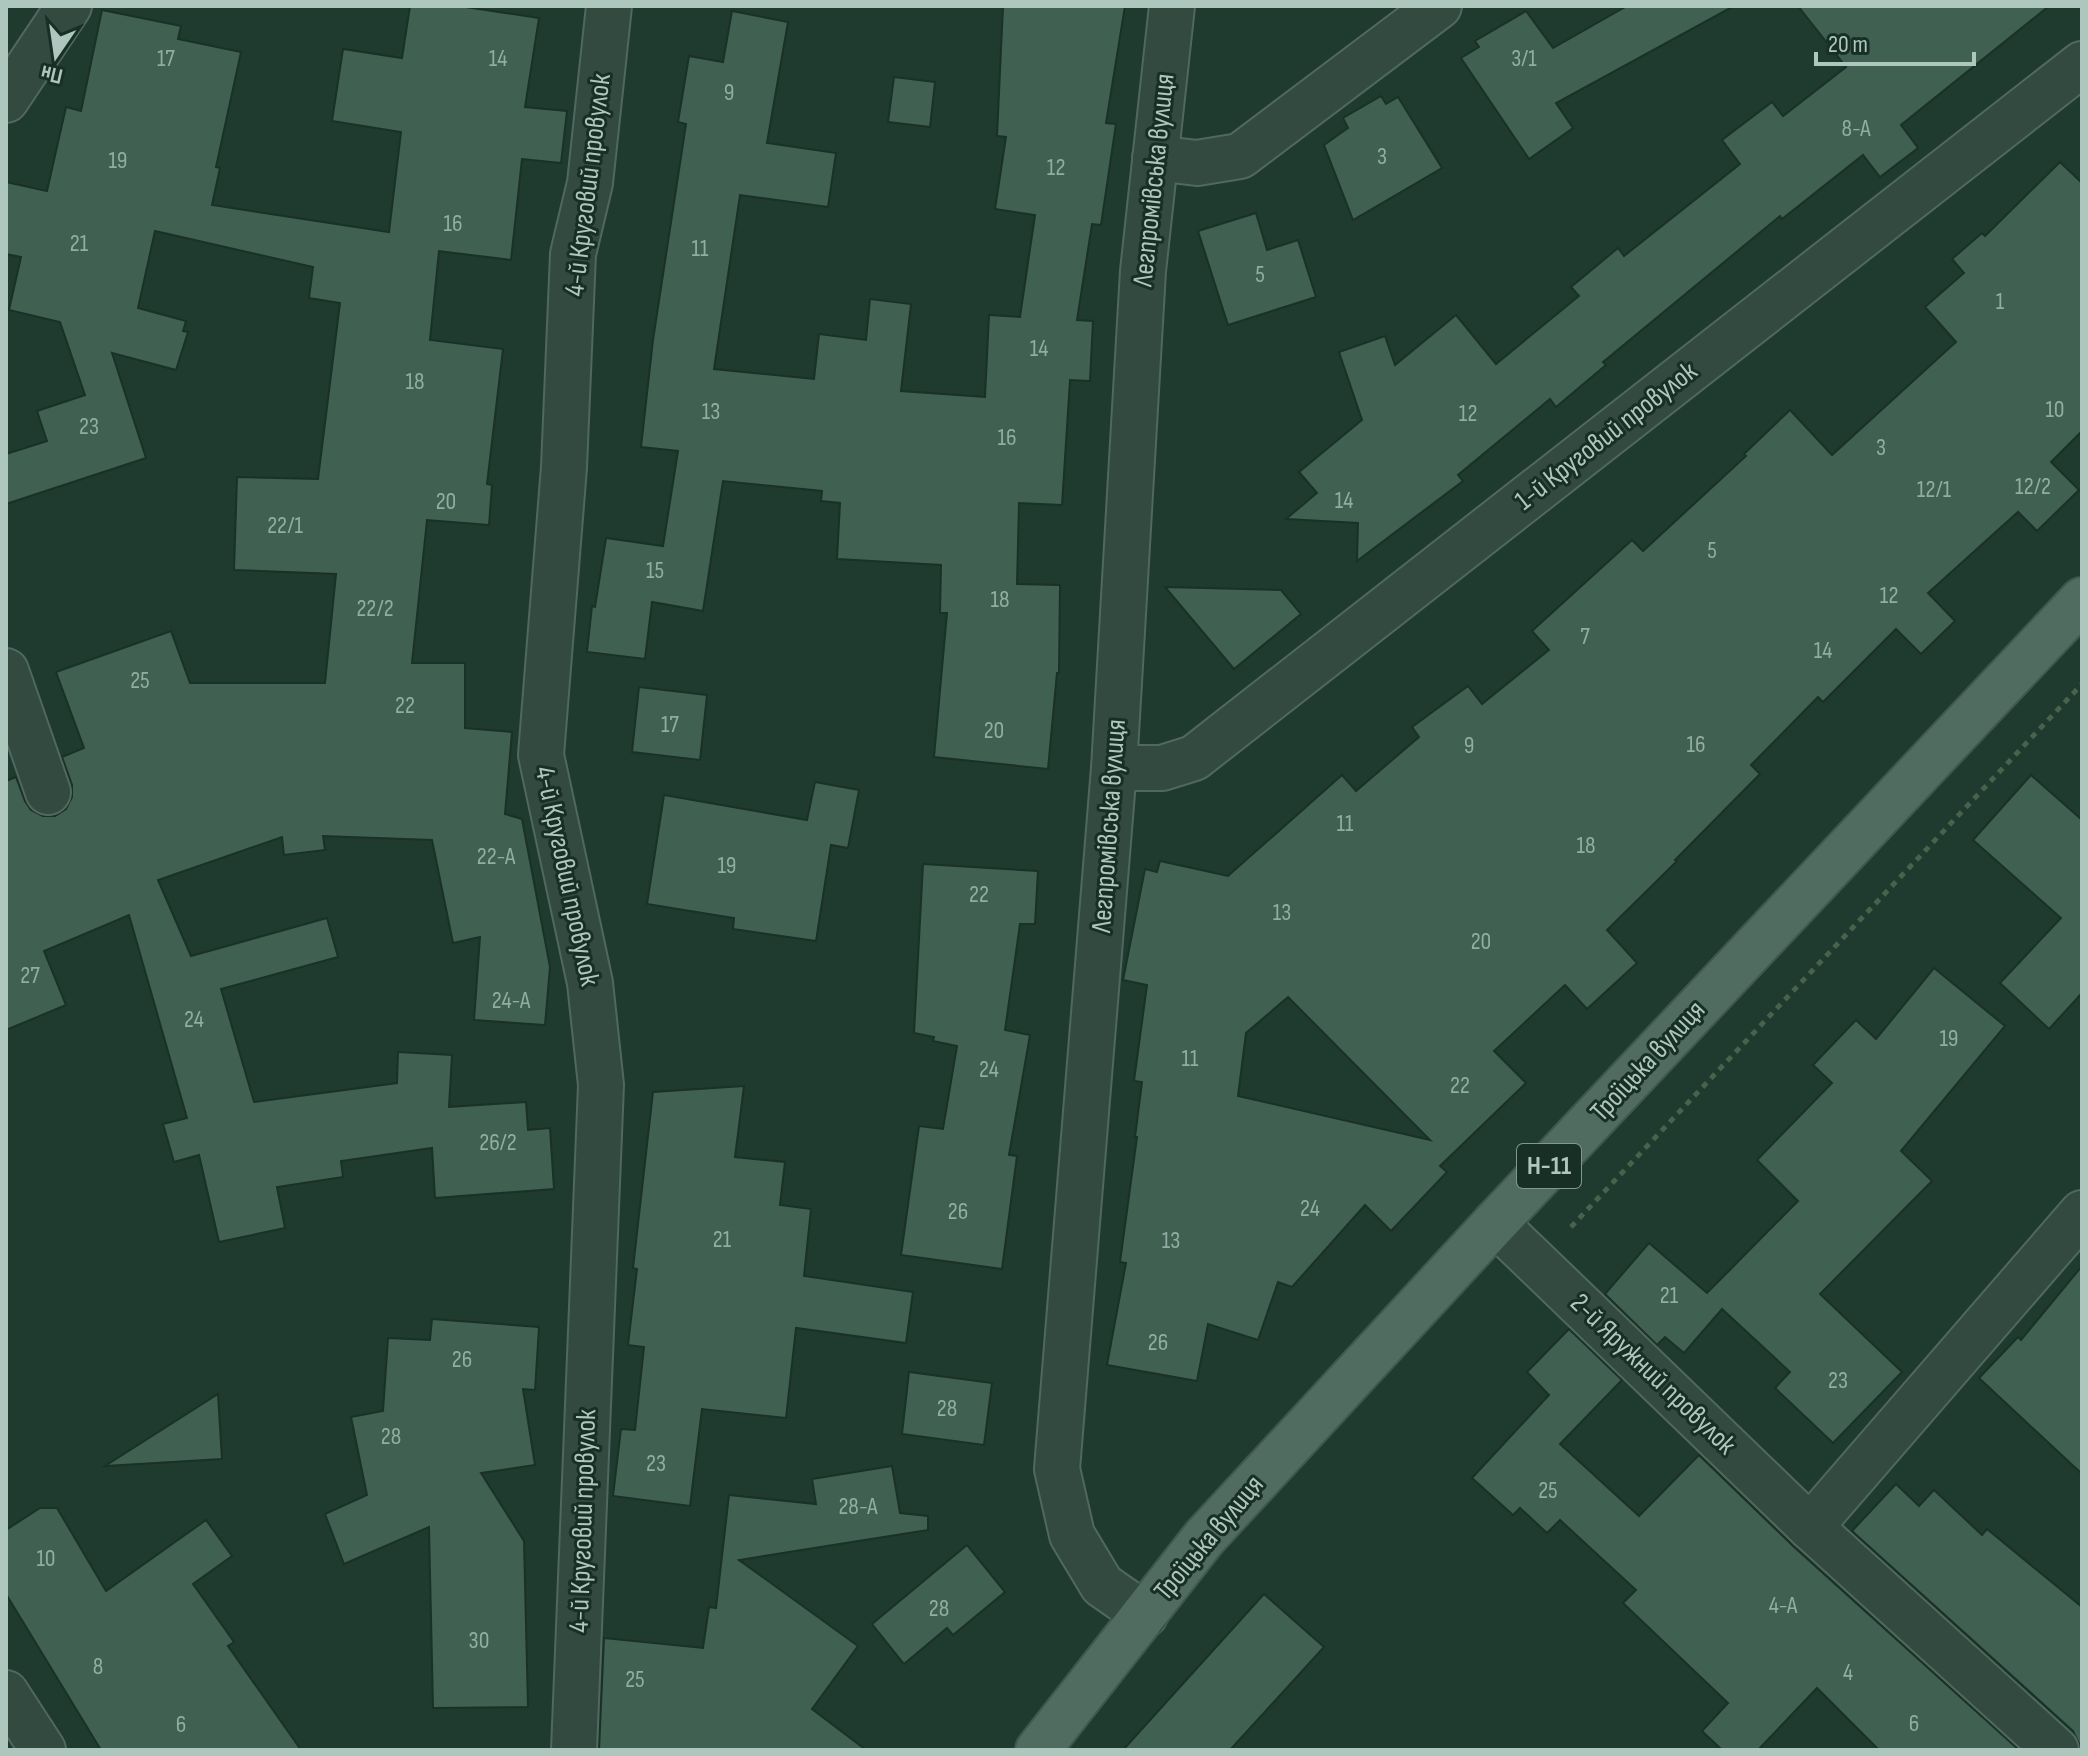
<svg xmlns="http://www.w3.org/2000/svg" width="2088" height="1756" font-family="'Sofia Sans Condensed',sans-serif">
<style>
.building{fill:#406052;stroke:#1a3128;stroke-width:2;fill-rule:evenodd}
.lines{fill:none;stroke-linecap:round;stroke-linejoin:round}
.street-casing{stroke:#50685f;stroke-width:48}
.primary-casing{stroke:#3f574e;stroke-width:48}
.path{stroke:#48624c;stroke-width:5;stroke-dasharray:6 6;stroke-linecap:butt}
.street{stroke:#334a41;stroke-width:44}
.primary{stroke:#506b60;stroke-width:44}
.labels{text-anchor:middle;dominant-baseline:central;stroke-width:6;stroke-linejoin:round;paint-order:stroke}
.number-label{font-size:24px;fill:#92ada3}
.shield{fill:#182f26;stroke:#809990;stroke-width:2}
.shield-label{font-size:26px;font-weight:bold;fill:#adc7be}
.street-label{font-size:28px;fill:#adc7be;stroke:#182f26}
</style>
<rect width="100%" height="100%" fill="#1f3a2f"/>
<g class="building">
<polygon points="410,6 459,6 539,18 525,107 567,111 561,163 522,159 511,260 439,251 430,340 503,349 487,484 492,485 489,525 427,520 412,663 465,663 465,728 512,732 505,814 522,819 550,967 545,1025 474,1020 480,937 453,943 432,840 323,836 325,850 284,855 282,837 158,880 191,956 327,918 338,957 221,989 254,1102 397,1083 398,1052 452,1055 449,1107 526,1102 528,1130 550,1128 554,1189 435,1198 432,1148 341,1161 343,1177 277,1187 285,1228 219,1242 199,1155 174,1162 163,1124 187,1118 129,915 44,951 66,1005 6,1030 6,781 16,777 25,801 31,810 43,816 55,816 66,809 72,797 72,785 62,757 84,748 56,672 171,631 190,683 325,683 336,574 234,570 237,477 318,479 340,303 309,298 313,267 155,231 138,308 186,321 183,331 188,332 176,370 112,353 146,458 6,504 6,454 47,441 37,411 85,395 60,322 9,310 21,257 6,254 6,182 47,191 66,107 81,111 102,10 181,26 178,39 241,52 216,167 220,168 212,205 389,232 401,132 332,121 343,49 402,58"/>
<polygon points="1003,6 1125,6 1106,123 1116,124 1101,225 1092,224 1077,320 1093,321 1090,381 1070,380 1062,505 1019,503 1017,584 1060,585 1059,673 1057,673 1048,769 934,757 947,613 940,613 941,565 837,559 840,503 821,501 822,491 723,481 703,611 652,602 645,659 587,652 592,606 595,607 606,538 663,546 678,451 641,447 653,340 686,124 678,122 689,56 723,62 732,11 788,22 767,143 836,153 828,207 740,195 714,369 814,379 819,334 866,340 870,299 911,304 901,391 985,397 989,315 1020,317 1035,215 995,209 1006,137 997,136"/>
<polygon points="1627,6 1734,6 1556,103 1573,128 1529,159 1461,58 1479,47 1475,41 1526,11 1553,48"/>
<polygon points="1798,6 2049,6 1901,125 1918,148 1880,177 1863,155 1782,219 1780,216 1603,362 1606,365 1556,407 1550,399 1458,475 1463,481 1357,561 1358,523 1286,519 1317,493 1299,472 1362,420 1339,352 1385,336 1395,365 1456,315 1496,364 1579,296 1571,287 1618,248 1624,256 1740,164 1722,140 1772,102 1783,116 1846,67"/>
<polygon points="894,77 935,82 930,127 888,122"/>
<polygon points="1381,96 1386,104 1398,97 1442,168 1353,220 1324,145 1348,128 1343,118"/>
<path d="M2060,162L2082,183V431L2051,462L2079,490L2037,531L2018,512L1928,593L1955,621L1921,654L1896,629L1823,702L1818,697L1751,765L1760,774L1675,860L1677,861L1607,930L1637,963L1587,1009L1565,985L1494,1051L1526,1083L1440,1166L1447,1172L1391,1231L1365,1205L1292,1287L1278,1282L1258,1340L1208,1324L1197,1381L1107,1365L1126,1263L1120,1262L1137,1137H1135L1142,1082L1134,1081L1147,985L1123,980L1145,869L1157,872L1160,861L1228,876L1342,775L1356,791L1419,737L1412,727L1468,686L1482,704L1549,650L1532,631L1632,540L1643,551L1746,456L1744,454L1790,410L1832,455L1956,342L1925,307L1964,273L1952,259L1982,233L1985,236ZM1288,997L1430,1140L1238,1096L1246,1033Z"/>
<polygon points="1256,213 1267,250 1298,240 1316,297 1228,325 1198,231"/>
<polygon points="1165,587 1281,590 1301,614 1234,669"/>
<polygon points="639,687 707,695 700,760 632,752"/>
<polygon points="2031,775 2082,820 2082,993 2049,1029 2000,983 2061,918 1973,840"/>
<polygon points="815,782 859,790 848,848 831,845 816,941 733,929 734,918 647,904 664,795 807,820"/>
<polygon points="923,864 1038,871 1035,924 1020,924 1005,1030 1030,1035 1009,1155 1017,1156 1002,1269 901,1255 919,1126 943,1129 957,1046 933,1041 934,1037 914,1033"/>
<polygon points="1934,968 2005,1026 1901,1151 1932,1181 1820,1294 1902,1372 1833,1443 1775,1388 1790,1372 1722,1309 1684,1353 1665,1337 1657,1345 1605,1294 1649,1243 1707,1293 1798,1201 1757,1160 1832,1083 1813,1065 1856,1020 1876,1039"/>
<polygon points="744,1086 735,1157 785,1162 780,1205 811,1209 804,1276 913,1292 906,1343 796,1328 786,1418 702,1409 690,1506 613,1496 621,1429 635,1430 644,1347 628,1345 637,1269 633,1268 653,1092"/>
<polygon points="2082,1266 2082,1474 1979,1378 2018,1337 2021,1340"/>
<polygon points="432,1319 539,1327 535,1390 523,1389 535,1465 481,1473 524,1541 528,1707 433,1708 429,1527 344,1564 325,1514 367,1495 351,1417 383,1411 388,1338 430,1340"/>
<polygon points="1569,1329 1622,1380 1560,1444 1639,1516 1699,1455 1793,1546 2019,1750 1879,1750 1817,1688 1758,1750 1722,1750 1702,1731 1728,1703 1623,1603 1636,1590 1560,1520 1547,1533 1520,1508 1513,1515 1472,1478 1549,1395 1527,1372"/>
<polygon points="909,1372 992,1383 984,1445 902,1434"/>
<polygon points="218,1394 222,1459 105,1466"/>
<polygon points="892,1466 900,1513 928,1516 928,1530 739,1560 858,1646 812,1709 866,1750 599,1750 604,1638 703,1648 709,1607 716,1608 729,1495 816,1504 812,1479"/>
<polygon points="1896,1484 1919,1506 1934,1490 1982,1535 1987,1529 2082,1607 2082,1750 2073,1731 1852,1531"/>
<polygon points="40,1508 57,1508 106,1591 206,1520 232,1556 193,1584 234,1642 228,1646 301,1750 101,1750 6,1594 6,1530"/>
<polygon points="967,1545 1005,1592 953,1635 947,1628 904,1664 872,1624"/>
<polygon points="1264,1594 1324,1647 1230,1750 1123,1750"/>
</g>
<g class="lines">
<defs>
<g id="street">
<polyline points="6,100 69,6"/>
<polyline points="1155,158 1197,163 1240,156 1439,6"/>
<polyline points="6,671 48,792"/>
<polyline points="1114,768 1162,768 1194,758 2082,64"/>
<polyline points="1495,1223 1810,1527 2056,1750"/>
<polyline points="1810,1527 2082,1213"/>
<polyline points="1145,1615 1102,1585 1072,1535 1057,1469 1114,768 1143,271 1172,6"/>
<polyline points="6,1693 43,1750"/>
<polyline points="574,1750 601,1085 590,983 541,755 564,467 573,254 590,183 609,6"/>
</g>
<polyline id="primary" points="1038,1750 1204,1538 1495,1223 2082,600"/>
</defs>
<use href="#street" class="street-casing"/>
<use href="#primary" class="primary-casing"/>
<polyline class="path" points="1571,1227 2082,684"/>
<use href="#street" class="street"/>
<use href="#primary" class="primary"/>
</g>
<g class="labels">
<g class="number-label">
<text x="166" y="58">17</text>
<text x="498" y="58">14</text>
<text x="1524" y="58">3/1</text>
<text x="729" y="92">9</text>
<text x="1856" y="128">8-А</text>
<text x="1382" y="156">3</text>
<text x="118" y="160">19</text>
<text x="1056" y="167">12</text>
<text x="453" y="223">16</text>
<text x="79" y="243">21</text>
<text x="700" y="248">11</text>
<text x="1260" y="274">5</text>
<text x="2000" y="301">1</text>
<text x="1039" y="348">14</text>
<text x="415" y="381">18</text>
<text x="2055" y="409">10</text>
<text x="711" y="411">13</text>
<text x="1468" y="413">12</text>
<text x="89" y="426">23</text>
<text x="1007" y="437">16</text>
<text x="1881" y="447">3</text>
<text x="2033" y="486">12/2</text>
<text x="1934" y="489">12/1</text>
<text x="1344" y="500">14</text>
<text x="446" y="501">20</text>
<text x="285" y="525">22/1</text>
<text x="1712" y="550">5</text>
<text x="655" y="570">15</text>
<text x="1889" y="595">12</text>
<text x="1000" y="599">18</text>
<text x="375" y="608">22/2</text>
<text x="1585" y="636">7</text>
<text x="1823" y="650">14</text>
<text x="140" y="680">25</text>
<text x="405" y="705">22</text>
<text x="670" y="724">17</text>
<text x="994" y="730">20</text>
<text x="1696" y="744">16</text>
<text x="1469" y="745">9</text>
<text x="1345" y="823">11</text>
<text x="1586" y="845">18</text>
<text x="496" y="856">22-А</text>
<text x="727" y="865">19</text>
<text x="979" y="894">22</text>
<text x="1282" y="912">13</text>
<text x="1481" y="941">20</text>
<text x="30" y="975">27</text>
<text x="511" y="1000">24-А</text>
<text x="194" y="1019">24</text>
<text x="1949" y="1038">19</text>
<text x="1190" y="1058">11</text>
<text x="989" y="1069">24</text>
<text x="1460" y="1085">22</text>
<text x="498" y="1142">26/2</text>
<text x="1310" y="1208">24</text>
<text x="958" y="1211">26</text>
<text x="722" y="1239">21</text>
<text x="1171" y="1240">13</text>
<text x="1669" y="1295">21</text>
<text x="1158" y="1342">26</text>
<text x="462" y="1359">26</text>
<text x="1838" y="1380">23</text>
<text x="947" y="1408">28</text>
<text x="391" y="1436">28</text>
<text x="656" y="1463">23</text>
<text x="1548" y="1490">25</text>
<text x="858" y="1506">28-А</text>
<text x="46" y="1558">10</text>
<text x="1783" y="1605">4-А</text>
<text x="939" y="1608">28</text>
<text x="479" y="1640">30</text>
<text x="98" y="1666">8</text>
<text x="1848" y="1672">4</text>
<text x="635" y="1679">25</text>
<text x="1914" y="1723">6</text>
<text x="181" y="1724">6</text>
</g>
<rect class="shield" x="1517" y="1144" width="64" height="44" rx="6"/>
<g class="shield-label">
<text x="1549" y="1166">Н-11</text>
</g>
<g class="street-label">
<text transform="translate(1154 180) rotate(-84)">Легпромівська вулиця</text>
<text transform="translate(588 185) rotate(-83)">4-й Круговий провулок</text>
<text transform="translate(1606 436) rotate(-38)">1-й Круговий провулок</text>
<text transform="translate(1109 826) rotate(-86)">Легпромівська вулиця</text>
<text transform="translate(567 876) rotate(78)">4-й Круговий провулок</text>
<text transform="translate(1648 1061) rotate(-47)">Троїцька вулиця</text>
<text transform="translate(1653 1374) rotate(44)">2-й Яружний провулок</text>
<text transform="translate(583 1521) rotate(-88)">4-й Круговий провулок</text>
<text transform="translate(1209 1538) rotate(-50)">Троїцька вулиця</text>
</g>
</g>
<rect width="2088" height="1756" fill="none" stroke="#adc7be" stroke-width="16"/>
<g transform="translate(56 56) rotate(193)" stroke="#182f26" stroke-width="6" paint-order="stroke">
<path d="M0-6L14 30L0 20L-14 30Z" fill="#adc7be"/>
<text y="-12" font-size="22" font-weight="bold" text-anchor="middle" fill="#adc7be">Пн</text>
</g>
<path d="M1816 52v12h158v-12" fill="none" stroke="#adc7be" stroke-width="4"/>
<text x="1828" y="52" font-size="24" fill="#adc7be" stroke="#182f26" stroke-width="6" paint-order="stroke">20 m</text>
</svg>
